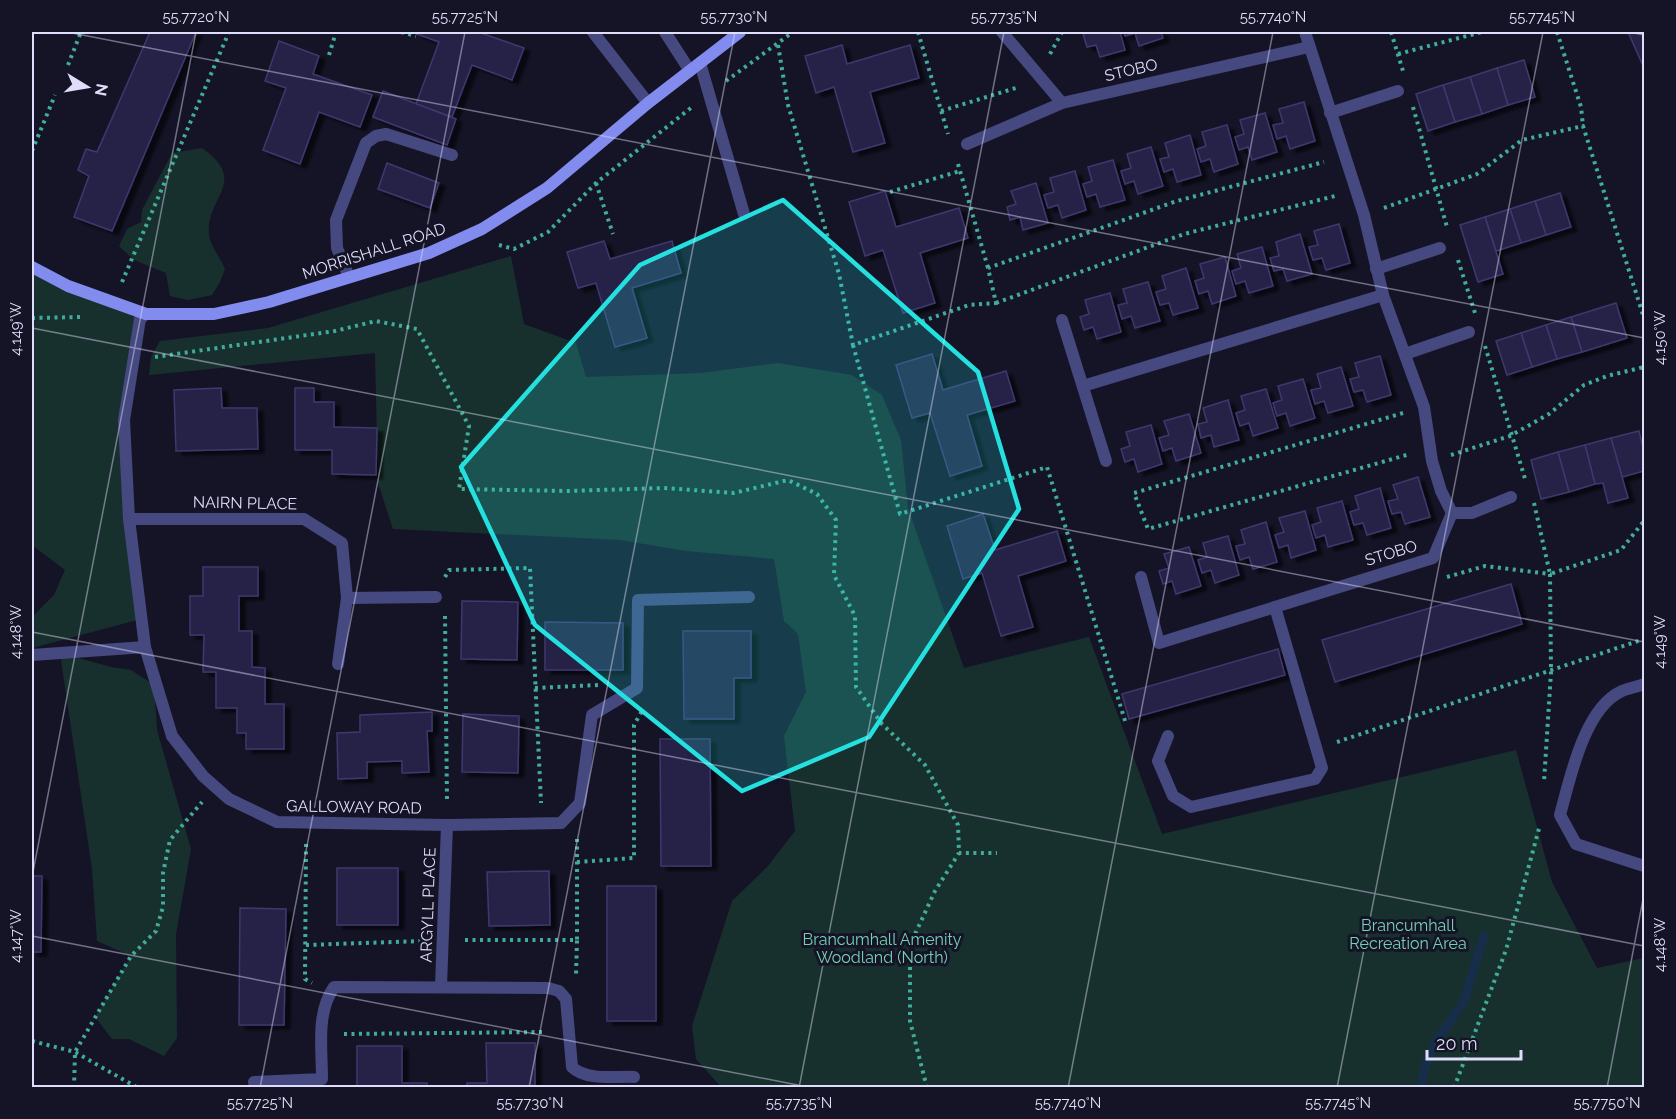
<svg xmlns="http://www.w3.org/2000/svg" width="1676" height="1119" font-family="Raleway,sans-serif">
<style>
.green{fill:#18302d}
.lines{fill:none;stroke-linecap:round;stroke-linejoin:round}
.stream{stroke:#162e49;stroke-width:9}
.building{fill:#262246;stroke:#3d386e;stroke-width:1.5;filter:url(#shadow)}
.path{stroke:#41ac9a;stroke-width:4;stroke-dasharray:3 4.5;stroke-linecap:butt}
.lane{stroke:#454980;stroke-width:12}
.street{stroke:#454980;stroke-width:12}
.secondary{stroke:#828bee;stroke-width:12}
.marked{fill:#24e1e0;fill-opacity:0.2;stroke:#24e1e0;stroke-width:4.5;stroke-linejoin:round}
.ticks{fill:none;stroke:#dfdefa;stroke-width:1.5;stroke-opacity:0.45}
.labels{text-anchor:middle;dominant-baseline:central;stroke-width:6;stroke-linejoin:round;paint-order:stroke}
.street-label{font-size:16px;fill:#dfdefa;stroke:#151427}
.park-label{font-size:16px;fill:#73d2b1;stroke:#151427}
.neatline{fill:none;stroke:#dfdefa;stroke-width:2}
.ticks-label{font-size:15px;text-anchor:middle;fill:#dfdefa}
</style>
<defs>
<filter id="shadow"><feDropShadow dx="6" dy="4" stdDeviation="1.5" flood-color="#0009"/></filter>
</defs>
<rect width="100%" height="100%" fill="#151427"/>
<g class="green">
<path d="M202,148C250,182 205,197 209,235C210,245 221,259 225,269L220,282L212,295L188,300L170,296L166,273L134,260L119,246L127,229L141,222L142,210L172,153Z"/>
<polygon points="511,256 524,324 576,343 586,377 701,373 778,363 852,375 882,395 901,440 908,508 964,668 1089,637 1162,834 1516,750 1552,882 1597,968 1644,958 1644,1087 721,1087 696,1059 692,1026 732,901 768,866 795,831 784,736 806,692 798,634 784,621 774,559 686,551 620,540 393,529 378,483 375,353 149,375 151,357 160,341 268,328"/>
<polygon points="32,268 146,314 124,420 141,619 32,648 32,617 54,595 65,570 32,545"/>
<polygon points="60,653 111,667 131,670 154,685 157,730 191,849 176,934 177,1038 164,1056 129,1039 112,1039 95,1017 131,956 97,941 92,869"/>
</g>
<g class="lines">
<polyline class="stream" points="1421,1088 1425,1066 1437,1040 1464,1001 1484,936"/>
</g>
<g class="building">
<polygon points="150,32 196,32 112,231 74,217 89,176 78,170 86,149 97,152"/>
<polygon points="418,32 478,32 524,48 512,80 472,65 452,117 416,104 439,42 417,34"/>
<polygon points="1092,32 1120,32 1125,50 1100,57 1096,45 1087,47 1083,34"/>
<polygon points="1124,32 1161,32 1163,38 1139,46 1135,33 1125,36"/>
<polygon points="1628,32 1644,32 1644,68"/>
<polygon points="279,41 319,56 313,74 372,95 360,127 319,112 300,164 263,150 286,88 265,81"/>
<polygon points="842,45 847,64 910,45 919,78 870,92 885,143 853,152 834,87 816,93 805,56"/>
<polygon points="1524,60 1535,97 1508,105 1497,68"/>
<polygon points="1497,68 1508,105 1482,114 1470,77"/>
<polygon points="1470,77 1482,114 1455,122 1443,85"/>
<polygon points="1443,85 1455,122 1428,131 1416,94"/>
<polygon points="383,91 456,119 447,145 373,117"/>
<polygon points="1304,102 1315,141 1290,149 1286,136 1277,139 1273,125 1283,123 1279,109"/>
<polygon points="1265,113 1277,152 1252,160 1248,147 1239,150 1235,137 1244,134 1240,120"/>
<polygon points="1227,125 1238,164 1214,172 1210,159 1201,162 1197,149 1206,146 1202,132"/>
<polygon points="1190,135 1201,175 1177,182 1173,169 1164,172 1160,159 1169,157 1165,143"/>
<polygon points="1151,147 1163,186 1138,194 1134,181 1125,184 1121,171 1131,168 1127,154"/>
<polygon points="1113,160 1125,200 1100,207 1096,194 1087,197 1083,184 1092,181 1088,167"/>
<polygon points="387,163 439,183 430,208 378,189"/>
<polygon points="1075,171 1086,210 1062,218 1058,205 1048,208 1044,195 1054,192 1050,178"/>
<polygon points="1036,183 1048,223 1023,230 1020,217 1010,220 1007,207 1016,204 1011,191"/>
<polygon points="885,191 896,227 959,208 968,238 920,253 935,303 903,313 883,250 865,256 849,202"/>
<polygon points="1560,193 1571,227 1546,235 1535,201"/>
<polygon points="1535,201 1546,235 1521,243 1510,209"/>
<polygon points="1510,209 1521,243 1496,251 1485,217"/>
<polygon points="1485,217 1503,274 1478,282 1460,225"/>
<polygon points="1339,224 1350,263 1326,270 1322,258 1313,260 1309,247 1318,245 1314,231"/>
<polygon points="1300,234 1312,274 1287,281 1283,269 1274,271 1270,258 1279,256 1276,242"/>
<polygon points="604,241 610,259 672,241 681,273 632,288 647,338 615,347 596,283 578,288 567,252"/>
<polygon points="1262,247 1273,286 1249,293 1245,281 1236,284 1232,271 1241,268 1237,254"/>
<polygon points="1225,257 1236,296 1212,304 1208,291 1199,294 1195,281 1204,278 1200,264"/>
<polygon points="1186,268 1198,308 1173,315 1169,303 1160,305 1156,292 1166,289 1162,276"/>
<polygon points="1148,282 1160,321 1135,328 1131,316 1122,319 1118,305 1127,303 1123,289"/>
<polygon points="1110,293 1121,332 1097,339 1093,327 1084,330 1080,317 1089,314 1085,300"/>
<polygon points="1616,303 1627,338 1582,352 1571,317"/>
<polygon points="1571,317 1582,352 1557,359 1546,325"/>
<polygon points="1546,325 1557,359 1532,367 1521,333"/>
<polygon points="1521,333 1532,367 1507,375 1496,341"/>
<polygon points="932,354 943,390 1006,371 1015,401 967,415 982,466 950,476 930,413 912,418 896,365"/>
<polygon points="1380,356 1391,395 1367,402 1363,390 1354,392 1350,379 1359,377 1355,363"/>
<polygon points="1341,367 1353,406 1328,413 1324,401 1315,404 1311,390 1321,388 1317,374"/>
<polygon points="1303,379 1315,418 1290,426 1286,413 1277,416 1273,403 1282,400 1278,386"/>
<polygon points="221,388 222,408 257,408 258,449 176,451 174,390"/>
<polygon points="295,388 314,388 314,402 334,402 334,427 377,428 376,475 332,474 332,450 295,450"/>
<polygon points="1266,389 1278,428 1253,436 1249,423 1240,426 1236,413 1245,410 1241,396"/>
<polygon points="1228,400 1239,440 1214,447 1211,435 1201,438 1198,424 1207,422 1203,408"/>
<polygon points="1189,414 1201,453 1176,461 1172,448 1163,451 1159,438 1169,435 1164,421"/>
<polygon points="1151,425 1162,464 1138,472 1134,459 1125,462 1121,449 1130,446 1126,432"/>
<polygon points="1639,431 1644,452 1644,471 1622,477 1611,438"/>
<polygon points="1611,438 1628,498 1608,503 1603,483 1595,484 1585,445"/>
<polygon points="1585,445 1595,484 1569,492 1558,452"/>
<polygon points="1558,452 1569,492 1541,499 1531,460"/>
<polygon points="1418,477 1430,517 1405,524 1401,512 1392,514 1388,501 1398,499 1393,485"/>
<polygon points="1380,488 1391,528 1367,535 1363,523 1354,525 1350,512 1359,509 1355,496"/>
<polygon points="1342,501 1353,540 1328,547 1325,535 1316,538 1312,525 1321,522 1317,508"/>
<polygon points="1305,511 1316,550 1291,558 1288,545 1279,548 1275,535 1284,532 1279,518"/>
<polygon points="983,514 995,550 1057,531 1066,561 1018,576 1033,627 1001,636 982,573 963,579 947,526"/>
<polygon points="1266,522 1277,562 1253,569 1249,557 1240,560 1236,546 1245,544 1241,530"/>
<polygon points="1228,536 1239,575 1215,583 1211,570 1202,573 1198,560 1207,557 1203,543"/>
<polygon points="1189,547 1201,586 1176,594 1172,581 1163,584 1159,571 1169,568 1164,554"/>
<polygon points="203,567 258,567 258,596 239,596 239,631 252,631 252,667 265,668 265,704 284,704 284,749 246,749 246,733 237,733 237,708 216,708 216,672 203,672 204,635 190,635 190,596 203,596"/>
<polygon points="1511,584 1522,624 1335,682 1322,640"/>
<polygon points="462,601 518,602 517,660 461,659"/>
<polygon points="545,622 623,623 623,670 545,670"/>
<polygon points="683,631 751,631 751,678 734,678 734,719 684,719"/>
<polygon points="1278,649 1285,675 1129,719 1122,694"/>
<polygon points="432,712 432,731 427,731 429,772 402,773 402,761 367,762 367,778 338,779 337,733 360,732 360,715"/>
<polygon points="463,714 519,716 518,773 462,772"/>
<polygon points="660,739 710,739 711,866 661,866"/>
<rect x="337" y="868" width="61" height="57"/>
<polygon points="549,871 550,925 489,926 487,872"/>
<polygon points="32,876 42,876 41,952 32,952"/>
<rect x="607" y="886" width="49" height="135"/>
<polygon points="240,908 286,909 284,1025 239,1025"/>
<polygon points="486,1043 535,1043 535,1088 467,1088 467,1083 487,1083"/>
<polygon points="357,1046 402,1046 402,1083 427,1083 427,1088 357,1088"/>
</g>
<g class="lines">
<g class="path">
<polyline points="401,32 416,36"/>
<polyline points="918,32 948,134"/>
<polyline points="1391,32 1403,71"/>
<polyline points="1557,32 1581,107 1583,126"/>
<polyline points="778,45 788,105 839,274 853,345 969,305 996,303 988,268 1177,201 1324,162"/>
<polyline points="1050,54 1062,32"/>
<polyline points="1398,54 1482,32"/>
<polyline points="329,55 336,32"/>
<polyline points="68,65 81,32"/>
<polyline points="726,81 793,32"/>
<polyline points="1413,107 1447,227"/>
<polyline points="941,111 1019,87"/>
<polyline points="32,151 55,95"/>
<polyline points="958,164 988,268"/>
<polyline points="596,183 613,234"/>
<polyline points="890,192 960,171"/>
<polyline points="1384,208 1477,174 1522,140 1583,126 1644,318"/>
<polyline points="499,245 514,249 548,232 596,183 692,107"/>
<polyline points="1458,260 1475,313"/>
<polyline points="122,282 229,32"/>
<polyline points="996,303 1184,234 1335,196"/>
<polyline points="32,318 82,317"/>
<polyline points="853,345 900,514 1047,467 1126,724"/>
<polyline points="1485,346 1526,482"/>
<polyline points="155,357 335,331 376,321 417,329 469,426 459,489 568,491 664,488 734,493 788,480 817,494 836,520 834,575 855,616 856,687 882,724 925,765 958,825 959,853 997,853"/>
<polyline points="1403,413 1134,493 1148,529 1410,454"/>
<polyline points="1451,455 1510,436 1549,414 1584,385 1607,376 1644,367"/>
<polyline points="1534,503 1550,574 1621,550 1644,521"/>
<polyline points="445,577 449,570 530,568 541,803"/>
<polyline points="1447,577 1485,566 1550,574 1551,672 1544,782"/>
<polyline points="445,616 447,803"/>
<polyline points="535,688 598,685"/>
<polyline points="1337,742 1644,639"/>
<polyline points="577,839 577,940"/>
<polyline points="306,844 305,979 312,983"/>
<polyline points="577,862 634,858 634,725 642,711"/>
<polyline points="465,940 577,940 576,976"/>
<polyline points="306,945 422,941"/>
<polyline points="344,1034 546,1032"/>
<polyline points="32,1041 75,1052 138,1088"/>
<polyline points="74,1088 75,1052 131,956 156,931 163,907 163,873 170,840 202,802"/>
<polyline points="927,1088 910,1021 910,945 935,891 959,853"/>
<polyline points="1454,1088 1506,950 1540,825"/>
</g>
<g class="lane">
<polyline points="665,32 690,71"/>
<polyline points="1002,32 1062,103"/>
<polyline points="1330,113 1398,91"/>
<polyline points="1376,269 1440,248"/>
<polyline points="349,277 337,248 336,220 366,143 376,136 386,134 452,155"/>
<polyline points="1405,354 1469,332"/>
<polyline points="1452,513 1472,513 1511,497"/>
<path d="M1644,684C1637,687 1629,688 1622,691C1584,708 1570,779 1560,815L1576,844L1644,866"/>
<polyline points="1168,736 1158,761 1173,796 1191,807 1315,779 1322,768 1275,607"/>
</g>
<g class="street">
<polyline points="593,32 648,103"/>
<polyline points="700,63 744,214"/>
<polyline points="967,144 1062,103 1309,47"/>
<polyline points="146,314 140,319 124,420 129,519 145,647 172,736 203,776 229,799 277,822 447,825 561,823 580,803 592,715 637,688 638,600 749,597"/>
<polyline points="1062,320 1106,461"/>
<polyline points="1083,386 1383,295"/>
<polyline points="129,519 304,519 342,543 347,598 338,664"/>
<polyline points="1141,577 1159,643 1433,558 1452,513 1441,491 1432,461 1424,407 1383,295 1364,215 1305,32"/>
<polyline points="347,598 436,597"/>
<polyline points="32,655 145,647"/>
<polyline points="441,986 447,825"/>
<path d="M254,1082L322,1079C322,1048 316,1013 334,987L548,988L559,991L566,999L572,1067C586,1081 616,1076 634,1077"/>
</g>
<polyline class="secondary" points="32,267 68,286 146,314 214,314 269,302 429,253 482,229 547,188 648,103 740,32"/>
</g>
<path class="marked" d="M783,200L978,372L1019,509L869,737L742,791L535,625L461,467L640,265Z"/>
<path class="ticks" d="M67,32L1644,338M1629,32L1644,35M32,328L1644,642M32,632L1644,946M32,877L196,32M32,936L813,1088M260,1088L465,32M529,1088L735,32M799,1088L1004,32M1068,1088L1273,32M1337,1088L1543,32M1607,1088L1644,894"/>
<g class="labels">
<g class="street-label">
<text transform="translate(1131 70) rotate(-13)">STOBO</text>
<text transform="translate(374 251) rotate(-18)">MORRISHALL ROAD</text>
<text transform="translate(245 503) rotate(1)">NAIRN PLACE</text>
<text transform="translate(1391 553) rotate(-17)">STOBO</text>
<text transform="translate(354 807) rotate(1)">GALLOWAY ROAD</text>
<text transform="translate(428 905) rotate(-88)">ARGYLL PLACE</text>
</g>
<g class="park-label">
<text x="1408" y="925">Brancumhall<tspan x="1408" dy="18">Recreation Area</tspan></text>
<text x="882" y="939">Brancumhall Amenity<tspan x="882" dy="18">Woodland (North)</tspan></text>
</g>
</g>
<rect width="1676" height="1119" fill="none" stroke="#151427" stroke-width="66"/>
<g transform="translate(87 87) rotate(101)" stroke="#151427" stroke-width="4.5" paint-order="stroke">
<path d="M0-4.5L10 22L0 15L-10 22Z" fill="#dfdefa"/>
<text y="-9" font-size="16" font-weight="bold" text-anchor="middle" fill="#dfdefa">N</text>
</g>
<path d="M1427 1050v9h94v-9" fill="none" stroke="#dfdefa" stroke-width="3"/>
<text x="1436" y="1050" font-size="18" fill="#dfdefa" stroke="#151427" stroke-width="4.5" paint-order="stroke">20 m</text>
<rect x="33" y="33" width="1610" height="1053" class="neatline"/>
<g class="ticks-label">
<text x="196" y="22">55.7720°N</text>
<text x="465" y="22">55.7725°N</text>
<text x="734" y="22">55.7730°N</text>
<text x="1004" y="22">55.7735°N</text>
<text x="1273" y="22">55.7740°N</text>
<text x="1542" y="22">55.7745°N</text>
<text transform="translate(16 329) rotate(-90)" y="5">4.149°W</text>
<text transform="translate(1660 338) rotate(-90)" y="5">4.150°W</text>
<text transform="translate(16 632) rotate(-90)" y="5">4.148°W</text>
<text transform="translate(1660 642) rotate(-90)" y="5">4.149°W</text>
<text transform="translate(16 936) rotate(-90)" y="5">4.147°W</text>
<text transform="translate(1660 945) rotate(-90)" y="5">4.148°W</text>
<text x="260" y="1108">55.7725°N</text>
<text x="530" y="1108">55.7730°N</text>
<text x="799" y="1108">55.7735°N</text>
<text x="1068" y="1108">55.7740°N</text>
<text x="1338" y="1108">55.7745°N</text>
<text x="1607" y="1108">55.7750°N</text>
</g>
</svg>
